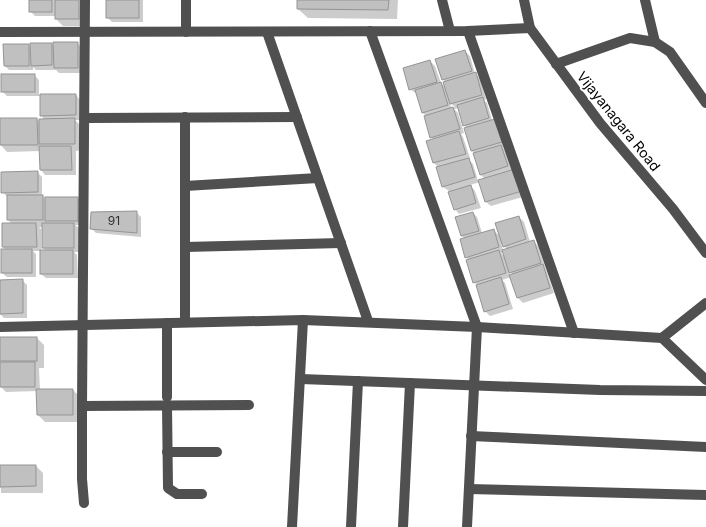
<svg xmlns="http://www.w3.org/2000/svg" width="706" height="527" font-family="Inter,sans-serif">
<style>
.shadow{fill:#0003;fill-rule:evenodd}
.building{fill:#c0c0c0;stroke:#949494}
.lines{fill:none;stroke-linecap:round;stroke-linejoin:round}
.minor{stroke:#505050;stroke-width:10}
.labels{text-anchor:middle;dominant-baseline:central;stroke-width:4;stroke-linejoin:round;paint-order:stroke}
.number-label{font-size:12px;fill:#303030}
.street-label{font-size:14px;fill:#000;stroke:#fff}
</style>
<rect width="100%" height="100%" fill="#fff"/>
<g class="shadow">
<polygon points="30,0 86,0 86,26 63,26 56,19 56,16 35,16 30,11"/>
<polygon points="107,0 143,0 143,22 112,22 107,17"/>
<polygon points="298,0 398,0 397,19 308,18 298,9"/>
<polygon points="77,43 82,48 82,73 59,73 56,70 36,70 33,67 33,70 9,70 5,66 28,45 31,48 52,44 54,47"/>
<path d="M465,51L470,56L475,74L480,78L486,99L484,100L487,103L492,120L506,146L503,147L526,196L491,206L486,202L480,182L470,185L475,191L481,208L459,214L455,209L449,191L443,187L439,168L434,163L427,142L434,140L431,137L426,116L422,112L417,94L410,89L430,61L435,66L441,83L447,89L446,83L443,79ZM450,103L455,107L451,108ZM459,108L464,125L467,128L472,151L475,154L481,175L485,179L478,181L473,164L468,159L470,158L463,137L461,134L464,133L458,113L454,109Z"/>
<polygon points="34,75 39,80 39,95 76,95 80,100 80,120 75,120 82,127 82,150 76,151 76,175 45,175 41,170 41,151 7,152 0,144 0,119 37,119 40,122 45,120 41,115 41,96 7,96 2,91"/>
<path d="M37,172L42,177V196L45,198H78L82,202V225H75L79,228V252H74L77,255L78,278H46L41,274V251H33L36,254V277H7L2,273L6,250L3,247L12,224L8,220V197L2,192ZM39,227H43V248L46,251H41V229Z"/>
<polygon points="136,212 141,217 141,237 96,233 92,229"/>
<path d="M473,213L477,217L482,233L493,230L501,237L519,217L524,222L530,242L533,241L538,246L554,293L523,303L518,298L511,277L502,280L505,283L513,309L490,316L485,311L477,285L474,282L469,260L466,257L465,239L462,236ZM501,243L507,249L503,250ZM504,252L506,258L501,253ZM508,270L513,275L510,276Z"/>
<polygon points="22,280 27,285 27,318 4,318 0,314 0,281"/>
<polygon points="0,338 37,338 44,345 44,368 39,368 40,390 73,390 80,397 80,422 45,422 38,415 37,391 6,392 1,387"/>
<polygon points="0,466 36,466 43,473 43,493 1,493"/>
</g>
<g class="building">
<rect x="29" y="0" width="23" height="12"/>
<rect x="55" y="0" width="24" height="19"/>
<rect x="106" y="0" width="33" height="18"/>
<polygon points="297,0 389,0 388,10 297,9"/>
<polygon points="53,42 78,42 78,68 54,68"/>
<polygon points="30,43 52,43 52,65 31,66"/>
<polygon points="3,44 29,44 29,66 4,66"/>
<polygon points="465,50 472,71 442,80 435,59"/>
<polygon points="430,60 437,82 409,90 403,68"/>
<polygon points="476,72 482,95 450,104 443,82"/>
<rect x="1" y="74" width="34" height="18"/>
<polygon points="441,82 448,105 422,113 415,90"/>
<polygon points="40,94 76,94 76,115 40,116"/>
<polygon points="483,97 489,118 463,126 457,105"/>
<polygon points="453,107 460,129 430,138 424,116"/>
<polygon points="0,118 37,118 38,145 0,145"/>
<polygon points="75,118 75,144 39,144 39,119"/>
<polygon points="495,119 502,142 471,151 464,128"/>
<polygon points="459,131 466,154 433,163 426,141"/>
<polygon points="501,145 508,166 480,175 473,153"/>
<polygon points="39,146 71,146 72,170 40,170"/>
<polygon points="469,158 475,177 442,187 436,167"/>
<polygon points="515,169 522,191 485,202 478,180"/>
<polygon points="38,171 38,192 1,193 1,172"/>
<polygon points="471,185 476,203 454,210 448,192"/>
<rect x="7" y="195" width="36" height="25"/>
<rect x="45" y="197" width="33" height="24"/>
<polygon points="137,211 137,233 90,229 91,212"/>
<polygon points="473,212 479,231 461,236 455,217"/>
<polygon points="519,216 526,239 503,247 495,223"/>
<polygon points="2,223 36,223 37,247 2,247"/>
<rect x="42" y="223" width="32" height="25"/>
<polygon points="494,229 499,247 465,258 460,239"/>
<polygon points="534,240 541,263 509,273 502,250"/>
<rect x="1" y="249" width="31" height="24"/>
<rect x="40" y="250" width="33" height="24"/>
<polygon points="499,250 506,273 473,283 466,260"/>
<polygon points="543,264 550,288 517,298 509,275"/>
<polygon points="501,277 509,304 484,312 476,285"/>
<polygon points="23,279 23,313 0,314 0,280"/>
<rect x="0" y="337" width="37" height="24"/>
<rect x="0" y="362" width="35" height="25"/>
<polygon points="36,389 73,389 73,415 37,415"/>
<polygon points="0,465 36,465 36,486 0,487"/>
</g>
<g class="lines">
<g class="minor">
<polyline points="186,0 186,32"/>
<polyline points="442,0 450,31"/>
<polyline points="524,0 530,28 600,123 673,209 706,253"/>
<polyline points="645,0 655,42"/>
<polyline points="370,31 477,327 467,527"/>
<polyline points="468,31 574,333"/>
<polyline points="0,32 468,31 530,28"/>
<polyline points="267,32 368,321"/>
<polyline points="556,64 630,38 655,42 670,52 706,103"/>
<polyline points="185,117 185,322"/>
<polyline points="86,118 297,117"/>
<polyline points="185,186 318,178"/>
<polyline points="185,247 341,243"/>
<polyline points="167,323 167,397"/>
<polyline points="0,327 303,320 477,327 662,338 706,303"/>
<polyline points="662,338 706,380"/>
<polyline points="301,379 600,390 706,391"/>
<polyline points="82,406 249,405"/>
<polyline points="167,406 168,488 177,494 202,494"/>
<polyline points="471,436 706,447"/>
<polyline points="167,452 217,452"/>
<polyline points="469,489 706,495"/>
<polyline points="84,503 82,479 82,406 85,0"/>
<polyline points="292,527 303,320"/>
<polyline points="351,527 358,381"/>
<polyline points="403,527 410,383"/>
</g>
</g>
<g class="labels">
<g class="number-label">
<text x="114" y="220">91</text>
</g>
<g class="street-label">
<text transform="translate(619 121) rotate(51)">Vijayanagara Road</text>
</g>
</g>
</svg>
